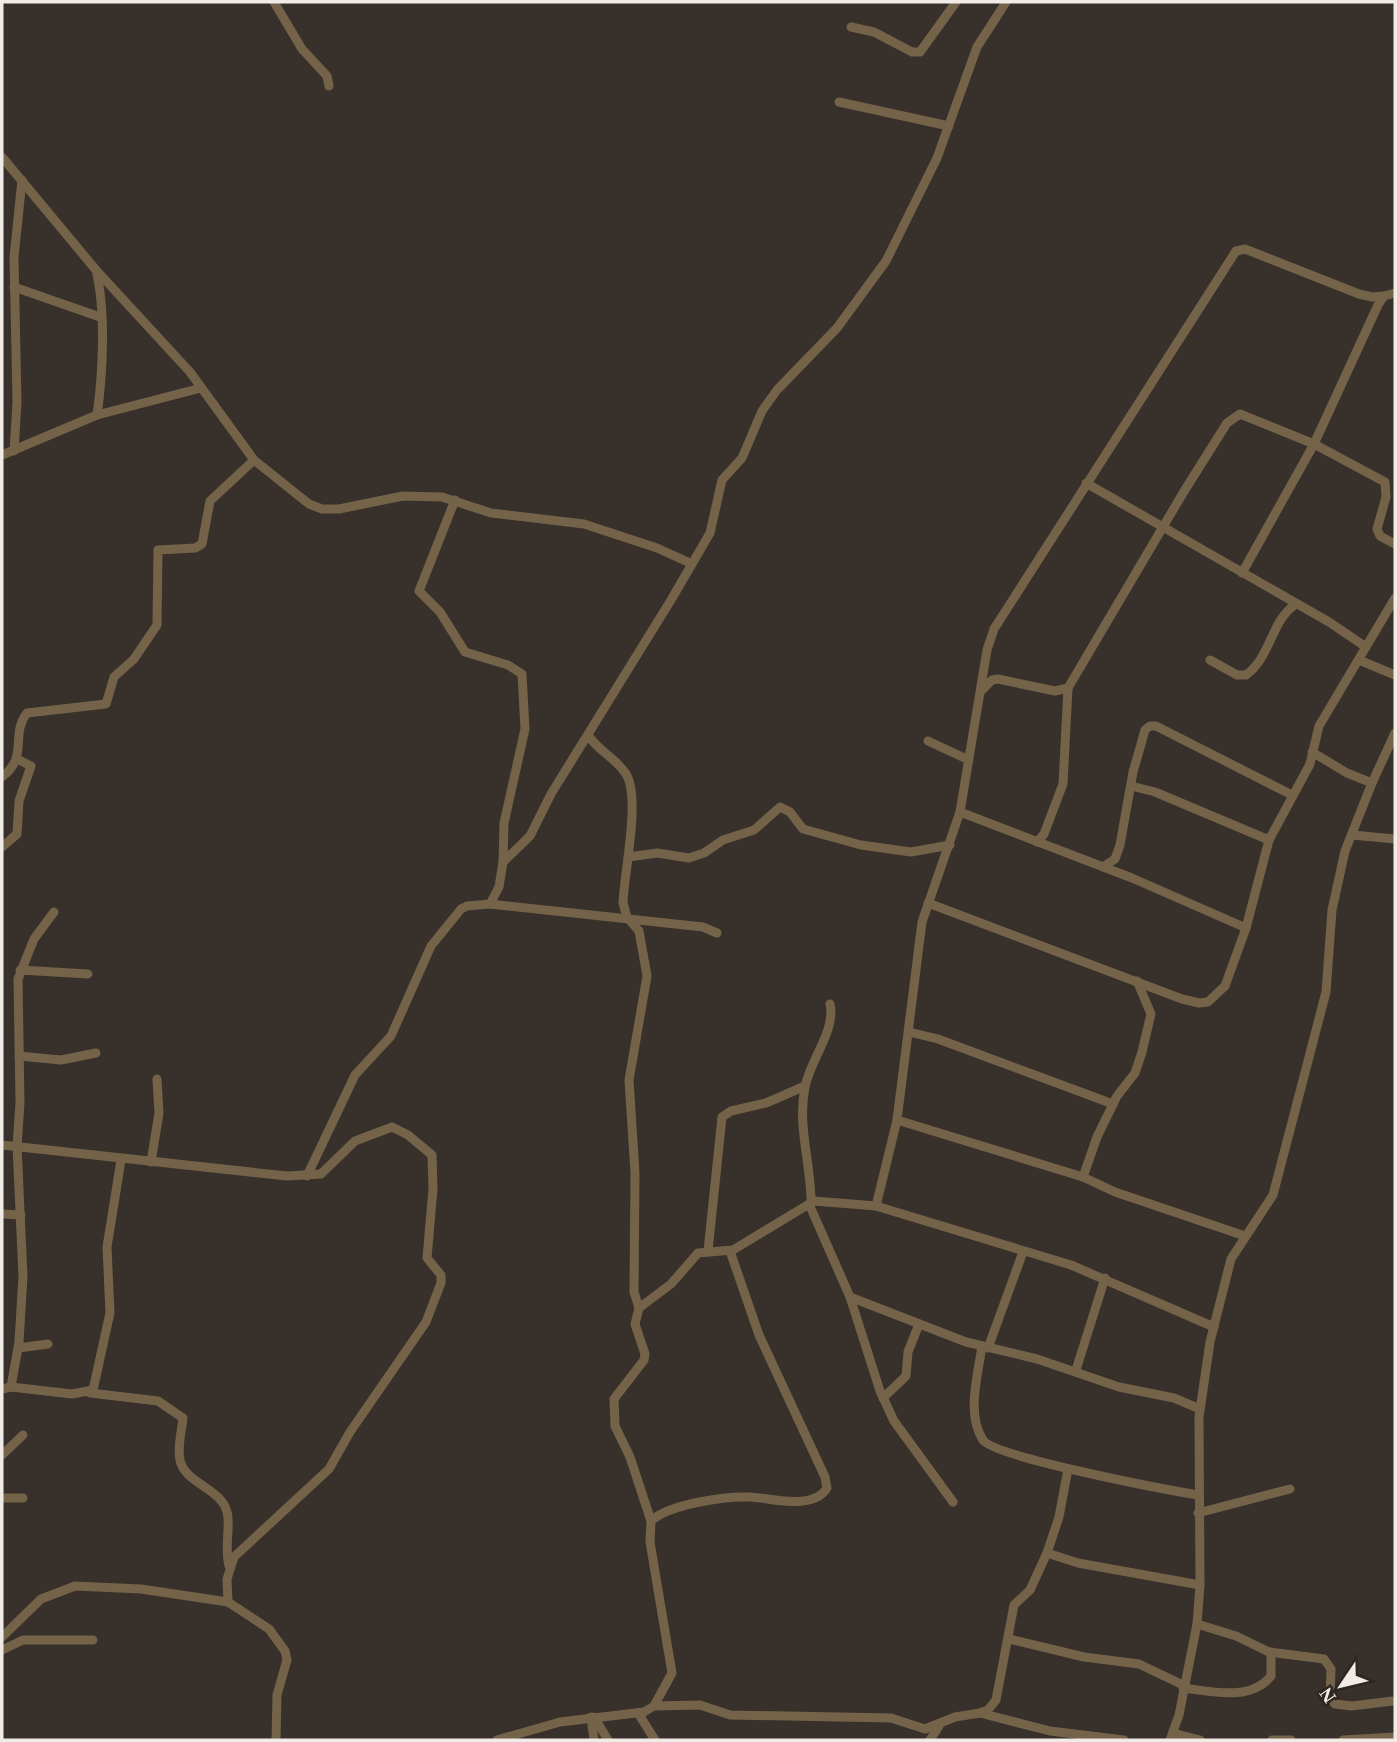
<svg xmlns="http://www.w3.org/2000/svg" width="1397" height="1742" font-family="'Times New Roman',serif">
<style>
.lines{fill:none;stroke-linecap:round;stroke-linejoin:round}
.minor{stroke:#746349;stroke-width:9}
</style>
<rect width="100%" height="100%" fill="#38302a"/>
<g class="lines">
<g class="minor">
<polyline points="274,2 302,49 327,76 329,86"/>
<polyline points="851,27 874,32 912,52 920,52 956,2"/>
<polyline points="839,102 949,126"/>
<path d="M2,157L96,270C106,311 103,373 97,415L2,455"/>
<polyline points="96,270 190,372 254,460 309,504 322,509 339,509 403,496 442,497 491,513 584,524 657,548 690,563"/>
<polyline points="14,287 100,317"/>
<polyline points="97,415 201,388"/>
<polyline points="14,451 17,402 14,257 22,180"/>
<polyline points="1086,483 1329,622 1366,647"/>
<polyline points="1242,573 1314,444 1378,305 1384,296 1395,293"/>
<path d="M1210,660L1237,675H1246C1271,657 1271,620 1296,604"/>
<polyline points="1359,660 1395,675"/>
<polyline points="982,690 992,680 998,679 1055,691 1068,688 1183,493 1227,423 1240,414 1314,444 1385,482 1386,497 1377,529 1380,536 1395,544"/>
<path d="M588,735C598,751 616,758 626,774C641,798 624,873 623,903L627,917L639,931L647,976L629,1080L635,1173L634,1292L639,1308"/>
<polyline points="928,741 969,760"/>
<polyline points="1312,752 1347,773 1372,783"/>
<path d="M2,777C29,757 10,734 27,713L106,704L114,677L134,659L157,625L158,550L195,548L202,544L210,501L254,460"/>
<polyline points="1131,786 1155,792 1269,840"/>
<polyline points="960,812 1132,878 1246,928"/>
<polyline points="1352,835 1395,839"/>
<polyline points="1037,842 1044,834 1063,784 1068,688"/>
<polyline points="2,847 17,834 19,801 31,766 17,759"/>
<polyline points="628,857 657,853 689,858 704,853 723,840 754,830 780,807 790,812 803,829 861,845 911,852 950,845"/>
<polyline points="503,862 530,836 551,794 671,600 710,533 722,480 742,458 762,411 777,390 837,328 886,261 937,158 977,47 1006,2"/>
<polyline points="1103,867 1115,859 1120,845 1133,772 1145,730 1150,726 1156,726 1292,795"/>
<polyline points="928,903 1182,999 1199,1003 1208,1002 1225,986 1246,928 1269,840 1310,764 1319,726 1395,598"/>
<polyline points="490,904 703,927 717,933"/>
<polyline points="20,970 88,974"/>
<polyline points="909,1032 938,1039 1113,1104"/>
<polyline points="19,1056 61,1060 96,1053"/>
<polyline points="897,1120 1083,1177 1115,1192 1245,1236"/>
<polyline points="2,1145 287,1176 321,1174 355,1141 392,1127 408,1135 432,1155 433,1189 427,1258 441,1275 441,1283 426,1322 350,1432 329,1469 234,1557 227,1579 228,1602"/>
<polyline points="151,1162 159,1113 157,1079"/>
<polyline points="307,1176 355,1075 391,1036 431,946 461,909 467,906 490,904 499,887 503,862 504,823 525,729 522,674 508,665 465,652 440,612 419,591 455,500"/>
<polyline points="1083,1177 1097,1137 1117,1096 1135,1073 1142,1052 1151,1014 1137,981"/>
<path d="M811,1202C811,1163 797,1126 805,1087C810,1060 836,1031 830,1004"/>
<polyline points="809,1204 850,1297 880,1391 894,1421 953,1502"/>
<polyline points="876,1206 897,1120 922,922 960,812 987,650 994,629 1236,251 1245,249 1255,253 1359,294 1372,297 1384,296"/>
<polyline points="2,1214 21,1215"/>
<polyline points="708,1251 722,1117 731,1111 766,1103 805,1086"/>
<polyline points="850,1297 966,1342 1037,1359 1119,1387 1174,1398 1200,1409"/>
<path d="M982,1346C978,1375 966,1414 983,1440C993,1457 1168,1490 1198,1495"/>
<polyline points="18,1348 48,1344"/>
<polyline points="988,1348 1023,1252"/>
<polyline points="1076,1370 1105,1278"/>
<polyline points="11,1387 19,1342 23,1276 17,1146 20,1103 18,979 34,939 54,912"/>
<polyline points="2,1389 11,1387 72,1394 93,1390 110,1313 107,1247 121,1160"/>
<path d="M90,1393L158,1401L183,1418C182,1431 177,1445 180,1460C184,1483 221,1488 227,1512C231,1524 224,1547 229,1566"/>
<polyline points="883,1398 906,1376 908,1352 919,1324"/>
<polyline points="2,1455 23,1435"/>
<polyline points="2,1498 23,1498"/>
<polyline points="1198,1513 1290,1489"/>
<polyline points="651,1521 630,1457 615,1426 614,1399 644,1360 645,1354 635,1324 639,1308 671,1284 698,1253 733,1250 814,1201 876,1206 1071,1265 1214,1327"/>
<polyline points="1047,1553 1078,1563 1200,1585"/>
<polyline points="1197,1624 1236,1636 1269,1652 1324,1659 1331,1669 1330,1698 1335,1704 1352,1706 1393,1701"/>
<polyline points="2,1637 41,1599 75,1586 141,1589 228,1602 269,1629 285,1651 287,1660 277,1695 276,1740"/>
<polyline points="1009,1639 1084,1657 1139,1664 1183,1685"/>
<polyline points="2,1650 23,1640 93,1640"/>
<path d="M1183,1688C1211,1691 1250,1702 1271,1676V1652"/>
<path d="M654,1706L672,1673L650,1542L651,1521C669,1504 726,1496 750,1497C772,1498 813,1511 827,1488L825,1477L759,1335L730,1251"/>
<polyline points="638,1713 655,1740"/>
<polyline points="980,1713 988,1710 996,1700 1014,1605 1030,1590 1047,1553 1059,1517 1068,1469"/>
<polyline points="591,1717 594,1740"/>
<polyline points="594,1717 608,1740"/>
<polyline points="1173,1733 1200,1740"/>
<polyline points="497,1740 560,1722 644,1712 654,1706 700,1705 730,1715 891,1718 925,1729 955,1717 980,1713 1050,1731 1124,1740"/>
<polyline points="930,1740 939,1726"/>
<polyline points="1170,1740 1179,1715 1197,1624 1200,1585 1199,1417 1210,1342 1231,1259 1273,1195 1326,992 1332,910 1345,851 1372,783 1395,733"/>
<polyline points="1272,1740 1291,1740"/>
<polyline points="1343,1740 1395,1737"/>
</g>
</g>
<rect width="1397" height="1742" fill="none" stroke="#f0ebe7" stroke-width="7"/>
<g transform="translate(1341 1686) rotate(235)" stroke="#2e2621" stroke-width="5" paint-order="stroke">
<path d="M0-5L12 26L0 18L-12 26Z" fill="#f0ebe7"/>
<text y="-10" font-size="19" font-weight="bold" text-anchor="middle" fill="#f0ebe7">N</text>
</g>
</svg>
